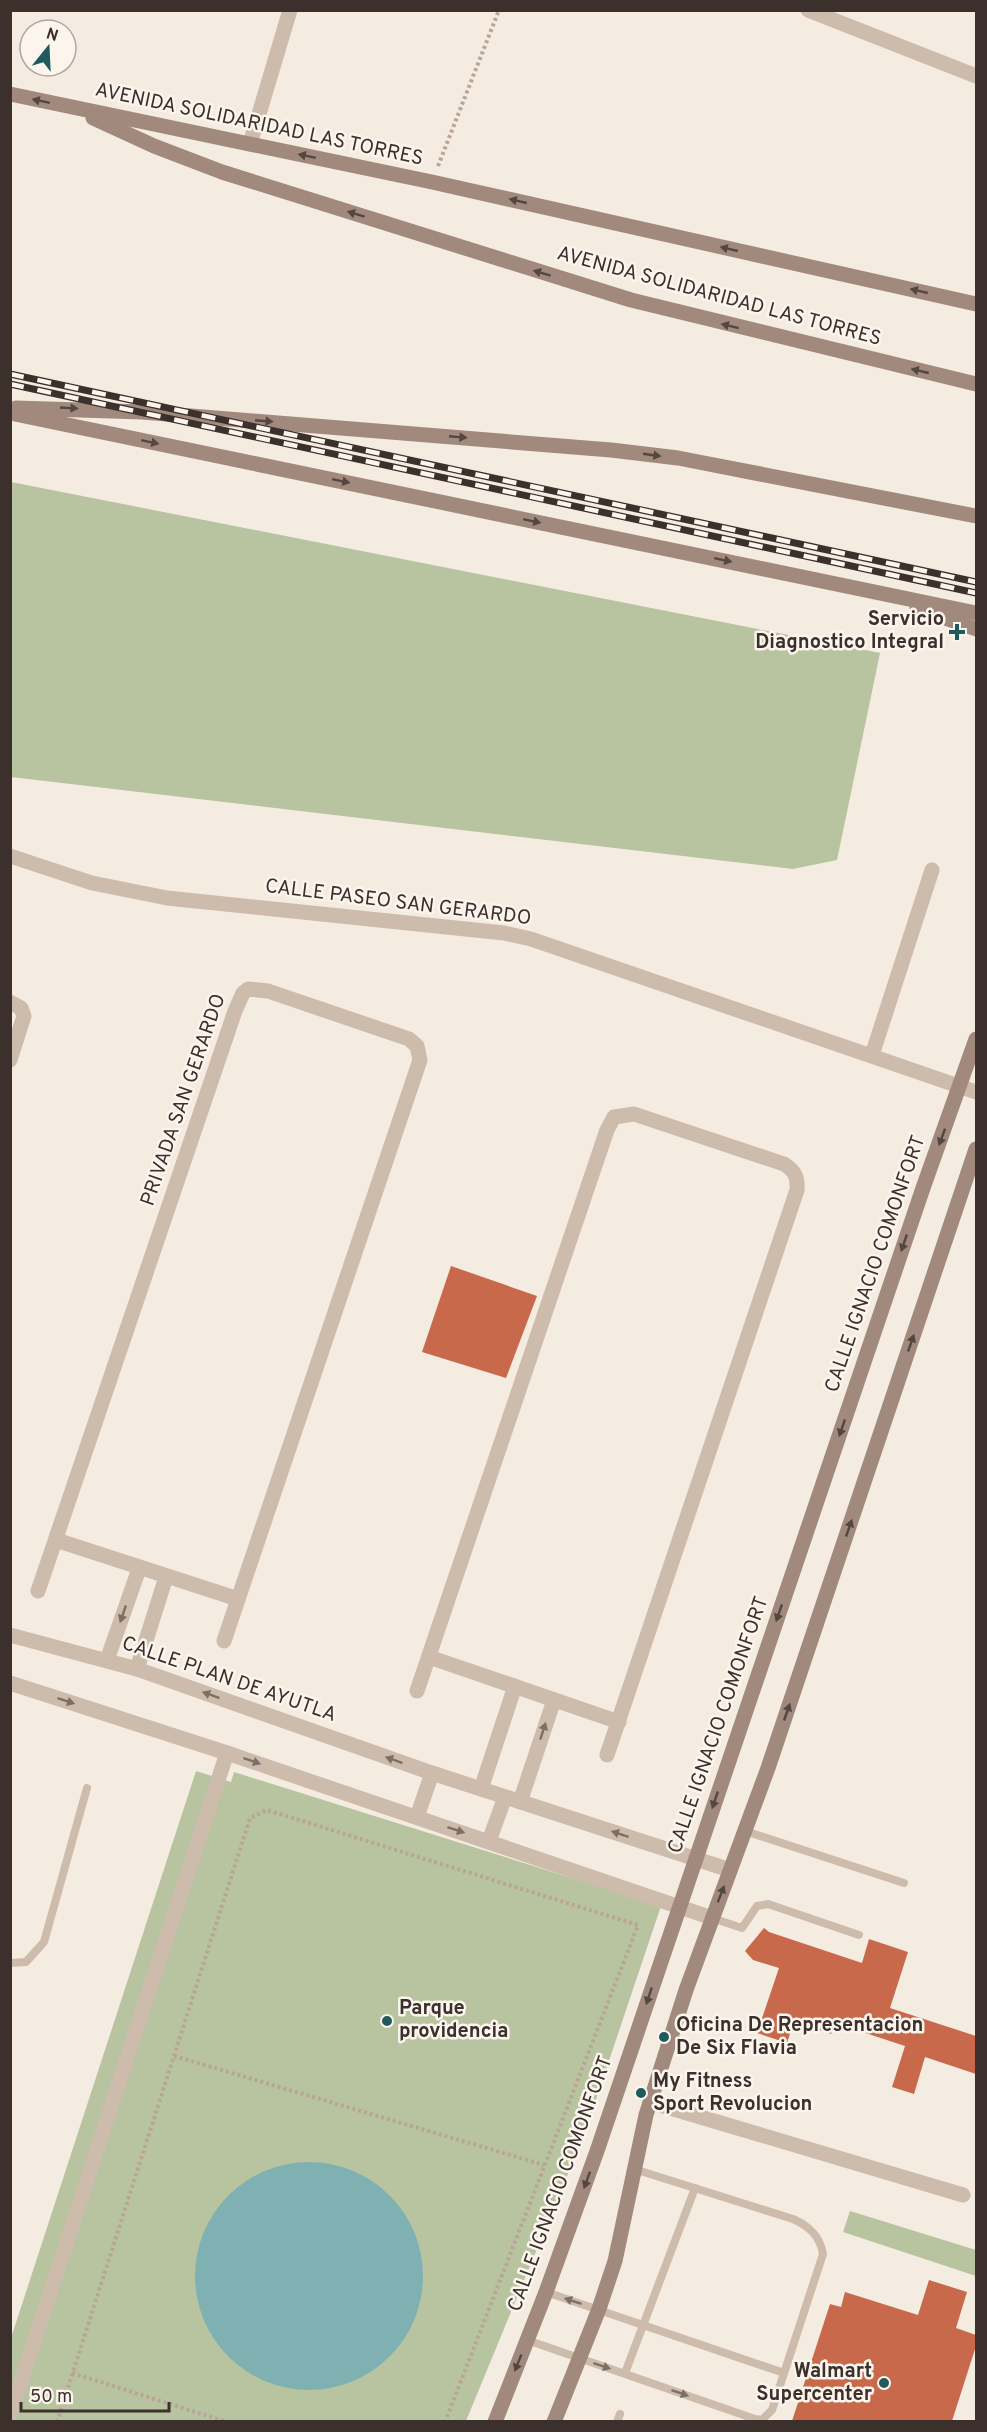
<svg xmlns="http://www.w3.org/2000/svg" width="987" height="2432" font-family="Overpass,sans-serif">
<style>
.green{fill:#b8c4a0}
.water{fill:#7fb0b2}
.building{fill:#c8694b}
.lines{fill:none;stroke-linecap:round;stroke-linejoin:round}
.path{stroke:#b9a596;stroke-width:4;stroke-dasharray:3 3;stroke-linecap:butt}
.lane{stroke:#cdbbac;stroke-width:8}
.street{stroke:#cdbbac;stroke-width:15}
.secondary{stroke:#a18a7d;stroke-width:15}
.rail-casing{stroke:#3b302b;stroke-width:7}
.rail{stroke:#fbf5ee;stroke-width:4.5;stroke-dasharray:14;stroke-linecap:butt}
.oneway{fill:#544640}
.oneway2{fill:#7d6f65}
.poi-dot{fill:#1f5a5e;stroke:#fbf5ee;stroke-width:2}
.labels{text-anchor:middle;dominant-baseline:central;stroke-width:5;stroke-linejoin:round;paint-order:stroke}
.street-label{font-size:20px;fill:#3b302b;stroke:#fbf5ee}
.poi-label{font-size:20px;font-weight:bold;fill:#3b302b;stroke:#fbf5ee;text-anchor:start}
</style>
<rect width="100%" height="100%" fill="#f4ebe1"/>
<g class="green">
<polygon points="11,482 880,653 837,860 793,869 11,777"/>
<polygon points="196,1771 231,1782 234,1772 661,1906 584,2135 466,2421 11,2422 11,2338"/>
<polygon points="850,2211 976,2250 976,2276 843,2232"/>
</g>
<circle class="water" cx="309" cy="2276" r="114"/>
<g class="building">
<polygon points="451,1266 537,1296 506,1378 422,1352"/>
<polygon points="764,1928 769,1932 862,1963 869,1939 908,1952 890,2008 976,2036 976,2074 925,2057 914,2094 892,2087 905,2046 835,2023 831,2034 794,2021 787,2043 757,2033 779,1968 753,1960 745,1951"/>
<polygon points="929,2280 967,2292 956,2328 976,2335 976,2346 952,2421 792,2421 830,2304 841,2307 845,2292 918,2315"/>
</g>
<g class="lines">
<g class="path">
<polyline points="438,166 499,10"/>
<polyline points="174,2056 544,2165"/>
<polyline points="72,2373 227,2422"/>
<polyline points="57,2422 250,1818 267,1810 638,1925 445,2422"/>
</g>
<g class="lane">
<polyline points="745,1831 904,1883"/>
<polyline points="712,1918 742,1928 757,1906 768,1904 859,1935"/>
<polyline points="10,1963 26,1962 44,1942 87,1788"/>
<polyline points="546,2292 784,2373"/>
<path d="M527,2340L755,2419L762,2420L772,2410L823,2254C820,2236 809,2226 793,2219L634,2169"/>
<polyline points="625,2373 695,2188"/>
<polyline points="617,2422 620,2414"/>
</g>
<g class="street">
<polyline points="808,10 976,76"/>
<polyline points="250,144 290,10"/>
<polyline points="10,856 92,883 167,898 504,933 531,939 976,1092"/>
<polyline points="10,1002 21,1008 24,1016 10,1060"/>
<polyline points="872,1055 932,870"/>
<polyline points="56,1540 238,1599"/>
<polyline points="38,1591 235,1011 243,993 248,989 268,991 409,1039 417,1046 420,1060 224,1641"/>
<polyline points="10,1635 137,1669 432,1773 730,1870"/>
<polyline points="429,1657 619,1722"/>
<polyline points="107,1660 139,1569"/>
<polyline points="137,1669 166,1577"/>
<polyline points="10,1683 227,1753 712,1918"/>
<path d="M417,1691L607,1130L614,1117L634,1114L784,1164C795,1171 798,1177 797,1190L607,1755"/>
<polyline points="481,1789 515,1686"/>
<polyline points="520,1802 554,1700"/>
<polyline points="417,1817 432,1773"/>
<polyline points="489,1841 505,1797"/>
<polyline points="650,2102 963,2195"/>
<polyline points="10,2415 227,1753"/>
</g>
<g class="secondary">
<polyline points="10,94 432,182 976,304"/>
<polyline points="93,118 154,146 222,172 631,300 976,384"/>
<polyline points="16,408 142,412 611,450 678,458 976,516"/>
<polyline points="10,413 976,613"/>
<polyline points="917,608 976,629"/>
<polyline points="495,2422 546,2292 597,2151 923,1188 976,1039"/>
<polyline points="554,2422 599,2309 615,2261 646,2115 686,1990 768,1768 976,1149"/>
</g>
<defs>
<g id="rail">
<polyline points="10,374 976,582"/>
<polyline points="10,384 976,593"/>
</g>
</defs>
<use href="#rail" class="rail-casing"/>
<use href="#rail" class="rail"/>
</g>
<defs><path id="oneway-solid" d="M-6-.8H1V-3.2L6.5 0L1 3.2V.8H-6Z" transform="scale(1.5)"/></defs>
<g class="oneway">
<use href="#oneway-solid" transform="translate(41 101) rotate(-168)"/>
<use href="#oneway-solid" transform="translate(307 156) rotate(-168)"/>
<use href="#oneway-solid" transform="translate(518 201) rotate(-167)"/>
<use href="#oneway-solid" transform="translate(356 214) rotate(-163)"/>
<use href="#oneway-solid" transform="translate(729 249) rotate(-167)"/>
<use href="#oneway-solid" transform="translate(542 273) rotate(-163)"/>
<use href="#oneway-solid" transform="translate(919 291) rotate(-167)"/>
<use href="#oneway-solid" transform="translate(730 326) rotate(-166)"/>
<use href="#oneway-solid" transform="translate(920 371) rotate(-167)"/>
<use href="#oneway-solid" transform="translate(69 408) rotate(3)"/>
<use href="#oneway-solid" transform="translate(264 421) rotate(5)"/>
<use href="#oneway-solid" transform="translate(458 437) rotate(5)"/>
<use href="#oneway-solid" transform="translate(150 442) rotate(12)"/>
<use href="#oneway-solid" transform="translate(652 455) rotate(8)"/>
<use href="#oneway-solid" transform="translate(341 481) rotate(12)"/>
<use href="#oneway-solid" transform="translate(532 521) rotate(12)"/>
<use href="#oneway-solid" transform="translate(723 560) rotate(12)"/>
<use href="#oneway-solid" transform="translate(942 1137) rotate(110)"/>
<use href="#oneway-solid" transform="translate(904 1243) rotate(109)"/>
<use href="#oneway-solid" transform="translate(911 1343) rotate(-71)"/>
<use href="#oneway-solid" transform="translate(842 1428) rotate(109)"/>
<use href="#oneway-solid" transform="translate(849 1528) rotate(-71)"/>
<use href="#oneway-solid" transform="translate(779 1613) rotate(109)"/>
<use href="#oneway-solid" transform="translate(787 1712) rotate(-71)"/>
<use href="#oneway-solid" transform="translate(715 1800) rotate(109)"/>
<use href="#oneway-solid" transform="translate(721 1894) rotate(-69)"/>
<use href="#oneway-solid" transform="translate(649 1996) rotate(108)"/>
<use href="#oneway-solid" transform="translate(587 2180) rotate(110)"/>
<use href="#oneway-solid" transform="translate(518 2363) rotate(112)"/>
</g>
<g class="oneway2">
<use href="#oneway-solid" transform="translate(123 1614) rotate(109)"/>
<use href="#oneway-solid" transform="translate(211 1695) rotate(-160)"/>
<use href="#oneway-solid" transform="translate(66 1701) rotate(18)"/>
<use href="#oneway-solid" transform="translate(543 1731) rotate(-72)"/>
<use href="#oneway-solid" transform="translate(394 1760) rotate(-160)"/>
<use href="#oneway-solid" transform="translate(252 1761) rotate(19)"/>
<use href="#oneway-solid" transform="translate(456 1830) rotate(18)"/>
<use href="#oneway-solid" transform="translate(620 1834) rotate(-162)"/>
<use href="#oneway-solid" transform="translate(573 2301) rotate(-162)"/>
<use href="#oneway-solid" transform="translate(602 2366) rotate(18)"/>
<use href="#oneway-solid" transform="translate(680 2393) rotate(19)"/>
</g>
<g class="poi-dot">
<path d="M954 623h6v6h6v6h-6v6h-6v-6h-6v-6h6z"/>
<circle cx="387" cy="2021" r="6"/>
<circle cx="664" cy="2037" r="6"/>
<circle cx="641" cy="2093" r="6"/>
<circle cx="884" cy="2383" r="6"/>
</g>
<g class="labels">
<g class="street-label">
<text transform="translate(259 125) rotate(12)">AVENIDA SOLIDARIDAD LAS TORRES</text>
<text transform="translate(719 297) rotate(15)">AVENIDA SOLIDARIDAD LAS TORRES</text>
<text transform="translate(398 903) rotate(7)">CALLE PASEO SAN GERARDO</text>
<text transform="translate(184 1100) rotate(-71)">PRIVADA SAN GERARDO</text>
<text transform="translate(876 1264) rotate(-71)">CALLE IGNACIO COMONFORT</text>
<text transform="translate(229 1680) rotate(19)">CALLE PLAN DE AYUTLA</text>
<text transform="translate(719 1725) rotate(-71)">CALLE IGNACIO COMONFORT</text>
<text transform="translate(561 2184) rotate(-70)">CALLE IGNACIO COMONFORT</text>
</g>
<g class="poi-label">
<text x="944" y="620" text-anchor="end">Servicio<tspan x="944" dy="23">Diagnostico Integral</tspan></text>
<text x="399" y="2009">Parque<tspan x="399" dy="23">providencia</tspan></text>
<text x="676" y="2026">Oficina De Representacion<tspan x="676" dy="23">De Six Flavia</tspan></text>
<text x="653" y="2082">My Fitness<tspan x="653" dy="23">Sport Revolucion</tspan></text>
<text x="872" y="2372" text-anchor="end">Walmart<tspan x="872" dy="23">Supercenter</tspan></text>
</g>
</g>
<rect width="987" height="2432" fill="none" stroke="#3b302b" stroke-width="24"/>
<g transform="translate(48 48) rotate(18)"><circle r="28" fill="#fbf5ee" stroke="#aea6a0" stroke-width="1.5"/>
<path d="M0-4.5L10 22L0 15L-10 22Z" fill="#1f5a5e"/>
<text y="-9" font-size="16" font-weight="bold" text-anchor="middle" fill="#3b302b">N</text>
</g>
<path d="M21 2402v9h148v-9" fill="none" stroke="#3b302b" stroke-width="3"/>
<text x="30" y="2402" font-size="18" fill="#3b302b" stroke="#fbf5ee" stroke-width="4.5" paint-order="stroke">50 m</text>
</svg>
